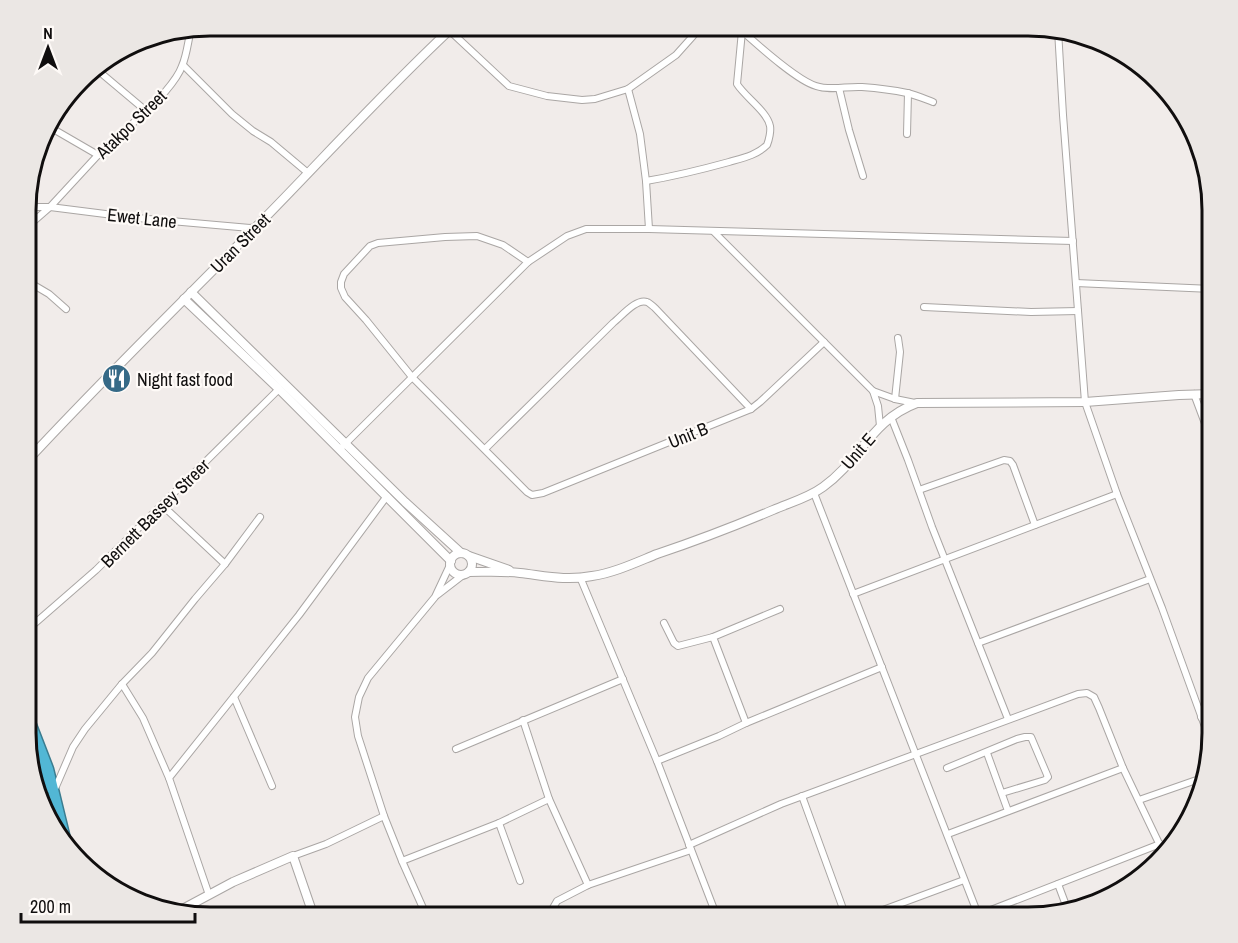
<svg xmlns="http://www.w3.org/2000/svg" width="1238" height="943" font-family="'Archivo Narrow',sans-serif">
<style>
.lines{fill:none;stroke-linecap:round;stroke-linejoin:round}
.street-casing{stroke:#aaa6a4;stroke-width:8}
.secondary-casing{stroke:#aaa6a4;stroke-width:10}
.highway-casing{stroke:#3b7c8f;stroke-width:13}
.street{stroke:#fff;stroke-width:6}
.secondary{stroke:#fff;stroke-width:8}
.highway{stroke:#52b7d5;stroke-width:10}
.labels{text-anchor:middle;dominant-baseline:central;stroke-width:4.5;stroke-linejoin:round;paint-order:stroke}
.street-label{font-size:18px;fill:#100e0e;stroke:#fefaf7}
.poi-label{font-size:18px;fill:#100e0e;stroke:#fefaf7;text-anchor:start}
.rim{fill:none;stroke:#100e0e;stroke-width:3}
</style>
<rect width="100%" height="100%" fill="#f1ecea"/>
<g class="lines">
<defs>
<g id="street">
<path d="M743,26L742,31C758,45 796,80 816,86C830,91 847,86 862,87C876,88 893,90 907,93C916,95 925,99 933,102"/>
<polyline points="449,30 509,86 547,96 582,100 595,99 628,89 676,55 693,36 701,26"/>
<polyline points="1058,30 1063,115 1085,402 1117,494 1162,608 1212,746"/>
<polyline points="851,31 852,26"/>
<polyline points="183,65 232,114 253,131 271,142 308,173"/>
<polyline points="95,68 145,110"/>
<polyline points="839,88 849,130 863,176"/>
<polyline points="628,89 640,134 646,181 649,229"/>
<polyline points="48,126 98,155"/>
<polyline points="907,134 908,93"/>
<path d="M646,181C676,176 700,170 729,162C743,158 757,155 767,145C769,140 771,131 770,126C767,111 745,97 737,84L742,31"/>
<polyline points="27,207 50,207 137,218 250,228 256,227"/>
<path d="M27,227L50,207L98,155L143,114C147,107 155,104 160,98C168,88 178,78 182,66C187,55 188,41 191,29"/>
<polyline points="714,232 873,391 895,399 915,403"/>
<polyline points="528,262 503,245 477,236 445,237 378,243 370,246 344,274 341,282 341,288 345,297 366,320 412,377 527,492 532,495 543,493 751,409 760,402 824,342"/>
<polyline points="27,281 49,294 66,309"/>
<polyline points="1076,283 1212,289"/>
<polyline points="924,307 1031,312 1078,311"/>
<polyline points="873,391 878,406 880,426"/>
<polyline points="1194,394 1212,442"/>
<polyline points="895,399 900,352 898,338"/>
<polyline points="891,417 908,460 932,527 1008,719"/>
<polyline points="343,446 528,262 567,236 586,229 649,229 1073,241"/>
<path d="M485,449L613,323C621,317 636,298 647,302C648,302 654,307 655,308L751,409"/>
<polyline points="919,490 1004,460 1010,461 1013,465 1035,525"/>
<polyline points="814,493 979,917"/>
<polyline points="162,505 225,564"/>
<polyline points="580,577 657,761 717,917"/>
<polyline points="853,594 1117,494"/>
<polyline points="437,595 463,575"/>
<polyline points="664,623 674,643 678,646 713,637 780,609"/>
<polyline points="26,631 96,570 279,389"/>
<polyline points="713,637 746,723"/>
<polyline points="978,643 1150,579"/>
<polyline points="122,684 143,718 169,778"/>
<polyline points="234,697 272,786"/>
<polyline points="1201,717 1212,712"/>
<polyline points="523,720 549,799 588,885"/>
<polyline points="456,749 623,679"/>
<polyline points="987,753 1008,811"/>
<polyline points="657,761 719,736 746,723 882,667"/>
<polyline points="947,768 1017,739 1025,737 1031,737 1048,777 1045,780 1002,793"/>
<polyline points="54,791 73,747 85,729 122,684 152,653 195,599 225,564 260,517"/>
<polyline points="802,796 846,917"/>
<polyline points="1139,800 1205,777"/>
<polyline points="48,820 52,813"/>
<polyline points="499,823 520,881"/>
<polyline points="948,834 1123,768"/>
<polyline points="689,845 781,804 1078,694 1087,693 1094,697 1099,708 1123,768 1165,856"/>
<polyline points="293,856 326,844 384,816"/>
<polyline points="402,861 499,823 549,799"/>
<polyline points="1058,884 1067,908"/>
<polyline points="209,895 169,778 299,615 387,496"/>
<polyline points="978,915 1160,844"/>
<polyline points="427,917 402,861 384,816 358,736 355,717 359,697 368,678 435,597 450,565"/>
<polyline points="553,917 552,913 553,908 557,901 588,885 691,850"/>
<polyline points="864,917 964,880"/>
</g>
<g id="secondary">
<polyline points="191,292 405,502 461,553"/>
<polyline points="184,299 279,389 451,561"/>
<path d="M27,461C101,381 179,305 256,227C322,160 385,90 454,26"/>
<circle cx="461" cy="564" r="11"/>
<polyline points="469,556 509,570"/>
<path d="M469,572C486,572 503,571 520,573C546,576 566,581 592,576C614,573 637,562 657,554C696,541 735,526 773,510C789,503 808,498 823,487C860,461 871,420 917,403L1085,402L1179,395L1212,394"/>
<polyline points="177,912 233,882 293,856 314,917"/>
</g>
<g id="highway">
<polyline points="26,712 48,769 66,843"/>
<polyline points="26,732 35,754 46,788"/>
</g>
</defs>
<use href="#street" class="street-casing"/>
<use href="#secondary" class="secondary-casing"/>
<use href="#highway" class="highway-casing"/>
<use href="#street" class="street"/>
<use href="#secondary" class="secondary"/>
<use href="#highway" class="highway"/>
</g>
<defs>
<symbol id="restaurant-disc" viewBox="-11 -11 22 22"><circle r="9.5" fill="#366a87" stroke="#fefaf7"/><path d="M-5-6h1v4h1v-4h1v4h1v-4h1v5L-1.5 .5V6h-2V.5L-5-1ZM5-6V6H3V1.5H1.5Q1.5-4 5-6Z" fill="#fff"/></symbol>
</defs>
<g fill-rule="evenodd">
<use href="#restaurant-disc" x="100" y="362" width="33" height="33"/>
</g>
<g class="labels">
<g class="street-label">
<text transform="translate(131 124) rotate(-44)">Atakpo Street</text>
<text transform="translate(142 218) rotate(6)">Ewet Lane</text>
<text transform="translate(240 243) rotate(-45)">Uran Street</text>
<text transform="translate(688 435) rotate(-22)">Unit B</text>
<text transform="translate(858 451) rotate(-49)">Unit E</text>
<text transform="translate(155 513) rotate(-45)">Bernett Bassey Streer</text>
</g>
<g class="poi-label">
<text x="137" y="379">Night fast food</text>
</g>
</g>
<path d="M0 0H1238V943H0ZM210 36H1028A174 174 0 0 1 1202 210V733A174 174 0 0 1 1028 907H210A174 174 0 0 1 36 733V210A174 174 0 0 1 210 36Z" fill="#ebe7e4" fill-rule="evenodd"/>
<path class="rim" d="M210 36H1028A174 174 0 0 1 1202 210V733A174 174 0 0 1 1028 907H210A174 174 0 0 1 36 733V210A174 174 0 0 1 210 36Z"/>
<g transform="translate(48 48)" stroke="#fefaf7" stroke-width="4.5" paint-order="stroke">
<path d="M0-4.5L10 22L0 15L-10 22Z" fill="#100e0e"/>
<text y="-9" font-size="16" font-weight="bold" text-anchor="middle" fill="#100e0e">N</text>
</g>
<path d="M21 913v9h174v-9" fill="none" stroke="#100e0e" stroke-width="3"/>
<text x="30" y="913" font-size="18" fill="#100e0e" stroke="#fefaf7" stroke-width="4.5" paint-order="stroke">200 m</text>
</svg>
